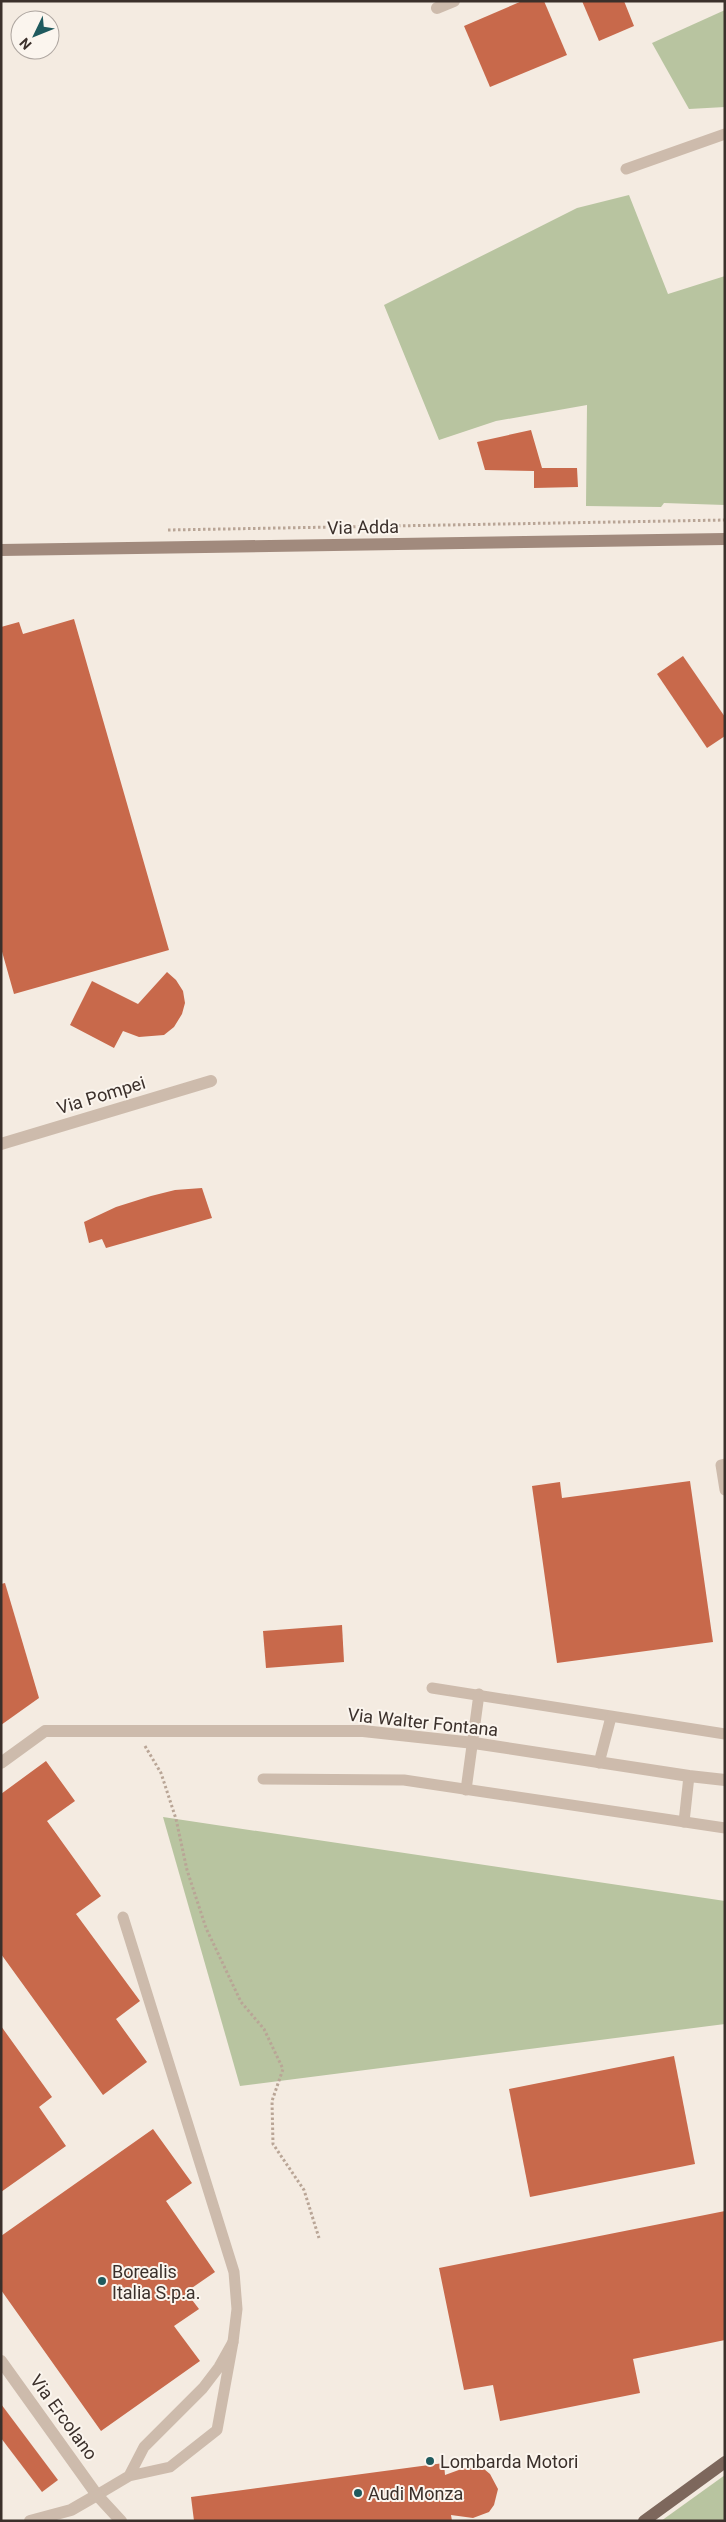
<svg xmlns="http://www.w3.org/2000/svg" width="726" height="2522" font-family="Roboto,sans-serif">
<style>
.green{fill:#b8c4a0}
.building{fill:#c8694b}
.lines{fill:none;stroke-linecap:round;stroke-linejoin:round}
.path{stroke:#b9a596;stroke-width:3;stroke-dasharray:2.5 2.5;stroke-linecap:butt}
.service{stroke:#cdbbac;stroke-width:11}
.minor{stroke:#cdbbac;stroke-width:12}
.secondary{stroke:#a18a7d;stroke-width:12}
.primary{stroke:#7d675c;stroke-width:12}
.poi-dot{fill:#1f5a5e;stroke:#fbf5ee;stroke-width:2}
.labels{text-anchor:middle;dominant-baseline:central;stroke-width:4;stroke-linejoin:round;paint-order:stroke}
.street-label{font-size:18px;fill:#3b302b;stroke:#fbf5ee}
.poi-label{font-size:18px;fill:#3b302b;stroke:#fbf5ee;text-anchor:start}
</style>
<rect width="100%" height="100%" fill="#f4ebe1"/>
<g class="green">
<polygon points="725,10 725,107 689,109 652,43"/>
<polygon points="629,195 668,294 725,276 725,505 664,503 661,507 586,506 587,405 496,421 439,440 384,305 577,208"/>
<polygon points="163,1817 725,1901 725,2024 240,2086"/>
<polygon points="725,2475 725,2521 661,2521"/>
</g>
<g class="building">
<polygon points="522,1 544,1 567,55 490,87 464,26"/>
<polygon points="582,1 624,1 634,26 599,41"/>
<polygon points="531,430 542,468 577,468 578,487 534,488 534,471 485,470 477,442"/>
<polygon points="74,619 169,950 14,994 1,948 1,627 19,622 23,634"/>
<polygon points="683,656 725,717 725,736 707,748 657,674"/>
<polygon points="167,972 176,980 183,991 185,1003 182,1014 174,1027 164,1035 139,1037 123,1031 114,1048 70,1025 92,981 138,1004"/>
<polygon points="202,1188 212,1218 106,1248 102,1239 89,1243 84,1222 116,1207 151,1196 175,1190"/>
<polygon points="690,1481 713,1642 557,1663 532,1486 560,1482 562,1498"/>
<polygon points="5,1583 39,1698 1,1725 1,1584"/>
<polygon points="342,1625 344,1662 266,1668 263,1631"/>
<polygon points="46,1761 75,1801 47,1821 101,1896 76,1914 140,2001 116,2019 147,2062 103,2095 1,1954 1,1794"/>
<polygon points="1,2026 52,2097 39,2107 66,2146 1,2192"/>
<polygon points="674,2056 695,2164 530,2197 509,2089"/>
<polygon points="153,2129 192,2183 166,2201 215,2272 186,2292 199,2309 174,2326 200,2361 101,2431 1,2290 1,2236"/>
<polygon points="725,2211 725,2340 633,2359 640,2393 500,2421 493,2385 464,2390 439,2268"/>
<polygon points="1,2404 58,2480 42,2492 1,2438"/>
<polygon points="444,2463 445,2475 467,2467 484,2469 490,2474 498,2489 494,2505 489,2512 473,2518 451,2515 452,2521 194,2521 191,2497"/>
</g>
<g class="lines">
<g class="path">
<polyline points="168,530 725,520"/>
<polyline points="145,1746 161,1773 176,1819 187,1870 206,1928 241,2002 264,2029 283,2069 272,2101 273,2144 304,2190 319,2238"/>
</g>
<g class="service">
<polyline points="626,169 725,134"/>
<polyline points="725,1464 721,1465 725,1490"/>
<polyline points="432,1688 725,1734"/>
<polyline points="599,1763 611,1717"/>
<polyline points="263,1779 404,1780 725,1828"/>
<polyline points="466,1790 479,1694"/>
<polyline points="684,1822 689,1776"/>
<polyline points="123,1917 234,2272 237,2309 233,2342"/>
<polyline points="97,2495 129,2476 170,2467 217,2430 233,2342 219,2367 203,2388 144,2447 129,2476"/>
</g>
<g class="minor">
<polyline points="437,8 454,1"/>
<polyline points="1,1144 211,1081"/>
<polyline points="1,1763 45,1731 363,1731 474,1743 689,1776 725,1780"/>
<polyline points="1,2361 97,2495 121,2521"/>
<polyline points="30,2521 71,2510 97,2495"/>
</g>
<polyline class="secondary" points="1,550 725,539"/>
<polyline class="primary" points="644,2521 725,2462"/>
</g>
<g class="poi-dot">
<circle cx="102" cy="2281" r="5"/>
<circle cx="430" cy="2461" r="5"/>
<circle cx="358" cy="2493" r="5"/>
</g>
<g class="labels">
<g class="street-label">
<text transform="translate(363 527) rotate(-1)">Via Adda</text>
<text transform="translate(101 1095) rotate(-17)">Via Pompei</text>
<text transform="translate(423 1722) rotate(6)">Via Walter Fontana</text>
<text transform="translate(64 2417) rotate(54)">Via Ercolano</text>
</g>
<g class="poi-label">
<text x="112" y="2271">Borealis<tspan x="112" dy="21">Italia S.p.a.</tspan></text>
<text x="440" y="2461">Lombarda Motori</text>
<text x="368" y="2493">Audi Monza</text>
</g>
</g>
<rect width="726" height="2522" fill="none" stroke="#3b302b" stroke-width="5"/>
<g transform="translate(35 35) rotate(227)"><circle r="24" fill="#fbf5ee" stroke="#aea6a0"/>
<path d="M0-4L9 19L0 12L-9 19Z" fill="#1f5a5e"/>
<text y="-8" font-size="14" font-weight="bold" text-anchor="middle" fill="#3b302b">N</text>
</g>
</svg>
